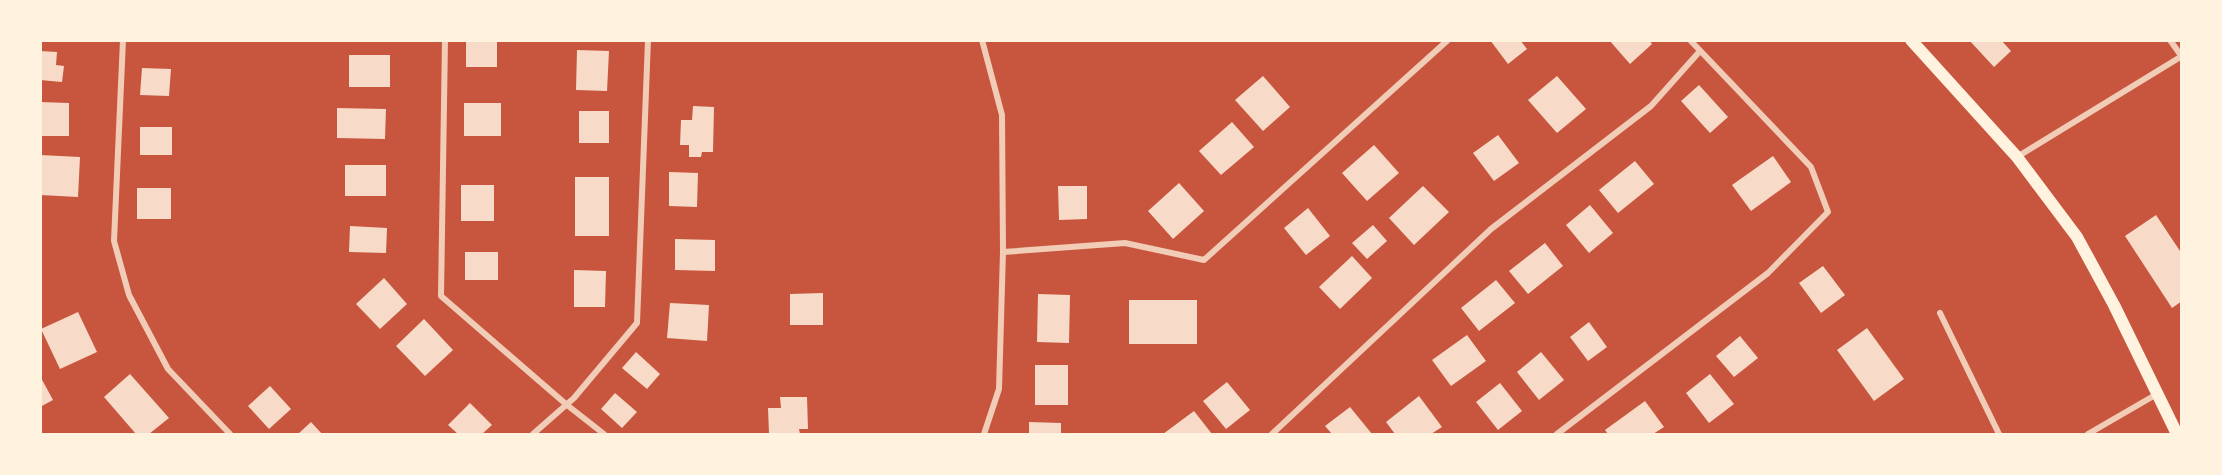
<svg xmlns="http://www.w3.org/2000/svg" width="2222" height="475" font-family="Bitter,serif">
<style>
.building{fill:#f7dbc8}
.lines{fill:none;stroke-linecap:round;stroke-linejoin:round}
.minor{stroke:#f1ccb7;stroke-width:6}
.secondary{stroke:#fff3e0;stroke-width:12}
</style>
<rect width="100%" height="100%" fill="#c8553d"/>
<g class="building">
<rect x="466" y="40" width="31" height="27"/>
<polygon points="1490,40 1520,40 1527,49 1508,64"/>
<polygon points="1609,40 1649,40 1652,44 1630,64"/>
<polygon points="1969,40 2001,40 2011,51 1994,67"/>
<polygon points="577,50 609,51 607,91 576,90"/>
<polygon points="40,51 57,52 56,65 64,66 62,82 40,80"/>
<rect x="349" y="55" width="41" height="32"/>
<polygon points="142,68 171,69 169,96 140,95"/>
<polygon points="1263,76 1290,107 1263,131 1235,100"/>
<polygon points="1557,76 1586,109 1557,133 1528,100"/>
<polygon points="1699,85 1728,117 1710,133 1681,101"/>
<polygon points="40,102 69,103 69,136 40,136"/>
<rect x="464" y="103" width="37" height="33"/>
<polygon points="693,106 714,107 713,152 702,152 701,157 689,157 689,145 680,145 681,120 692,120"/>
<polygon points="337,108 386,109 385,139 337,138"/>
<rect x="579" y="111" width="30" height="32"/>
<polygon points="1232,122 1254,147 1221,175 1199,151"/>
<rect x="140" y="127" width="32" height="28"/>
<polygon points="1498,135 1519,163 1494,181 1473,153"/>
<polygon points="1374,145 1399,173 1367,201 1342,173"/>
<polygon points="40,155 80,157 78,197 40,195"/>
<polygon points="1773,156 1791,182 1751,211 1732,185"/>
<polygon points="1635,161 1654,184 1618,213 1599,190"/>
<rect x="345" y="165" width="41" height="31"/>
<polygon points="669,172 698,173 697,207 669,206"/>
<rect x="575" y="177" width="34" height="59"/>
<polygon points="1179,183 1204,211 1173,239 1148,211"/>
<rect x="461" y="185" width="33" height="36"/>
<polygon points="1058,186 1087,186 1087,219 1059,220"/>
<polygon points="1423,186 1449,212 1414,245 1389,218"/>
<rect x="137" y="188" width="34" height="31"/>
<polygon points="1590,205 1613,233 1589,253 1566,225"/>
<polygon points="1308,208 1330,236 1306,255 1284,228"/>
<polygon points="2156,215 2182,254 2182,301 2172,308 2125,236"/>
<polygon points="1373,225 1387,241 1367,259 1352,243"/>
<polygon points="350,226 387,228 386,253 349,252"/>
<polygon points="675,239 715,240 715,271 675,270"/>
<polygon points="1545,243 1563,266 1528,294 1509,271"/>
<rect x="465" y="252" width="33" height="28"/>
<polygon points="1352,256 1372,278 1340,309 1319,287"/>
<polygon points="1823,266 1845,295 1821,313 1799,283"/>
<polygon points="574,270 606,271 605,307 574,307"/>
<polygon points="384,278 407,304 380,329 356,304"/>
<polygon points="1496,280 1515,303 1479,331 1461,308"/>
<polygon points="823,293 823,325 790,325 790,294"/>
<polygon points="1038,294 1070,295 1069,343 1037,342"/>
<rect x="1129" y="300" width="68" height="44"/>
<polygon points="670,303 709,305 707,341 667,338"/>
<polygon points="78,312 97,352 60,369 41,329"/>
<polygon points="424,319 453,350 425,376 396,346"/>
<polygon points="1589,322 1607,347 1588,361 1570,337"/>
<polygon points="1867,328 1904,379 1874,401 1837,350"/>
<polygon points="1467,335 1486,361 1451,386 1432,360"/>
<polygon points="1740,336 1758,358 1734,377 1716,356"/>
<polygon points="636,352 660,374 647,389 622,368"/>
<polygon points="1541,352 1564,380 1539,400 1517,372"/>
<rect x="1035" y="365" width="33" height="40"/>
<polygon points="130,374 169,418 149,434 136,434 104,397"/>
<polygon points="1710,374 1734,404 1709,423 1686,393"/>
<polygon points="40,376 53,400 40,407"/>
<polygon points="1227,382 1250,410 1226,429 1203,401"/>
<polygon points="1500,383 1522,411 1498,430 1476,402"/>
<polygon points="270,386 291,409 269,429 248,406"/>
<polygon points="615,393 637,412 622,428 601,409"/>
<polygon points="1419,396 1442,427 1431,434 1395,434 1386,422"/>
<polygon points="780,397 807,397 808,429 799,429 800,434 769,434 768,408 781,408"/>
<polygon points="1645,401 1664,427 1653,434 1608,434 1605,430"/>
<polygon points="470,403 492,425 482,434 458,434 448,425"/>
<polygon points="1350,407 1372,434 1332,434 1325,426"/>
<polygon points="1194,411 1212,434 1163,434"/>
<polygon points="311,422 322,434 298,434"/>
<polygon points="1029,422 1061,423 1061,434 1029,434"/>
</g>
<g class="lines">
<g class="minor">
<polyline points="123,40 114,241 129,295 168,369 230,434"/>
<polyline points="445,40 441,296 567,405 604,434"/>
<polyline points="982,40 1002,115 1003,252 999,389 984,434"/>
<polyline points="2170,40 2182,57"/>
<polyline points="2017,157 2182,56"/>
<polyline points="1003,252 1125,243 1204,260 1448,40"/>
<polyline points="1940,313 1999,434"/>
<polyline points="533,434 574,398 637,323 648,40"/>
<polyline points="1272,434 1491,229 1651,106 1700,51"/>
<polyline points="1557,434 1768,273 1828,212 1811,167 1690,40"/>
<polyline points="2088,434 2157,394"/>
</g>
<polyline class="secondary" points="1911,40 2017,157 2077,237 2114,305 2177,434"/>
</g>
<rect width="2222" height="475" fill="none" stroke="#fff3e0" stroke-width="84"/>
</svg>
